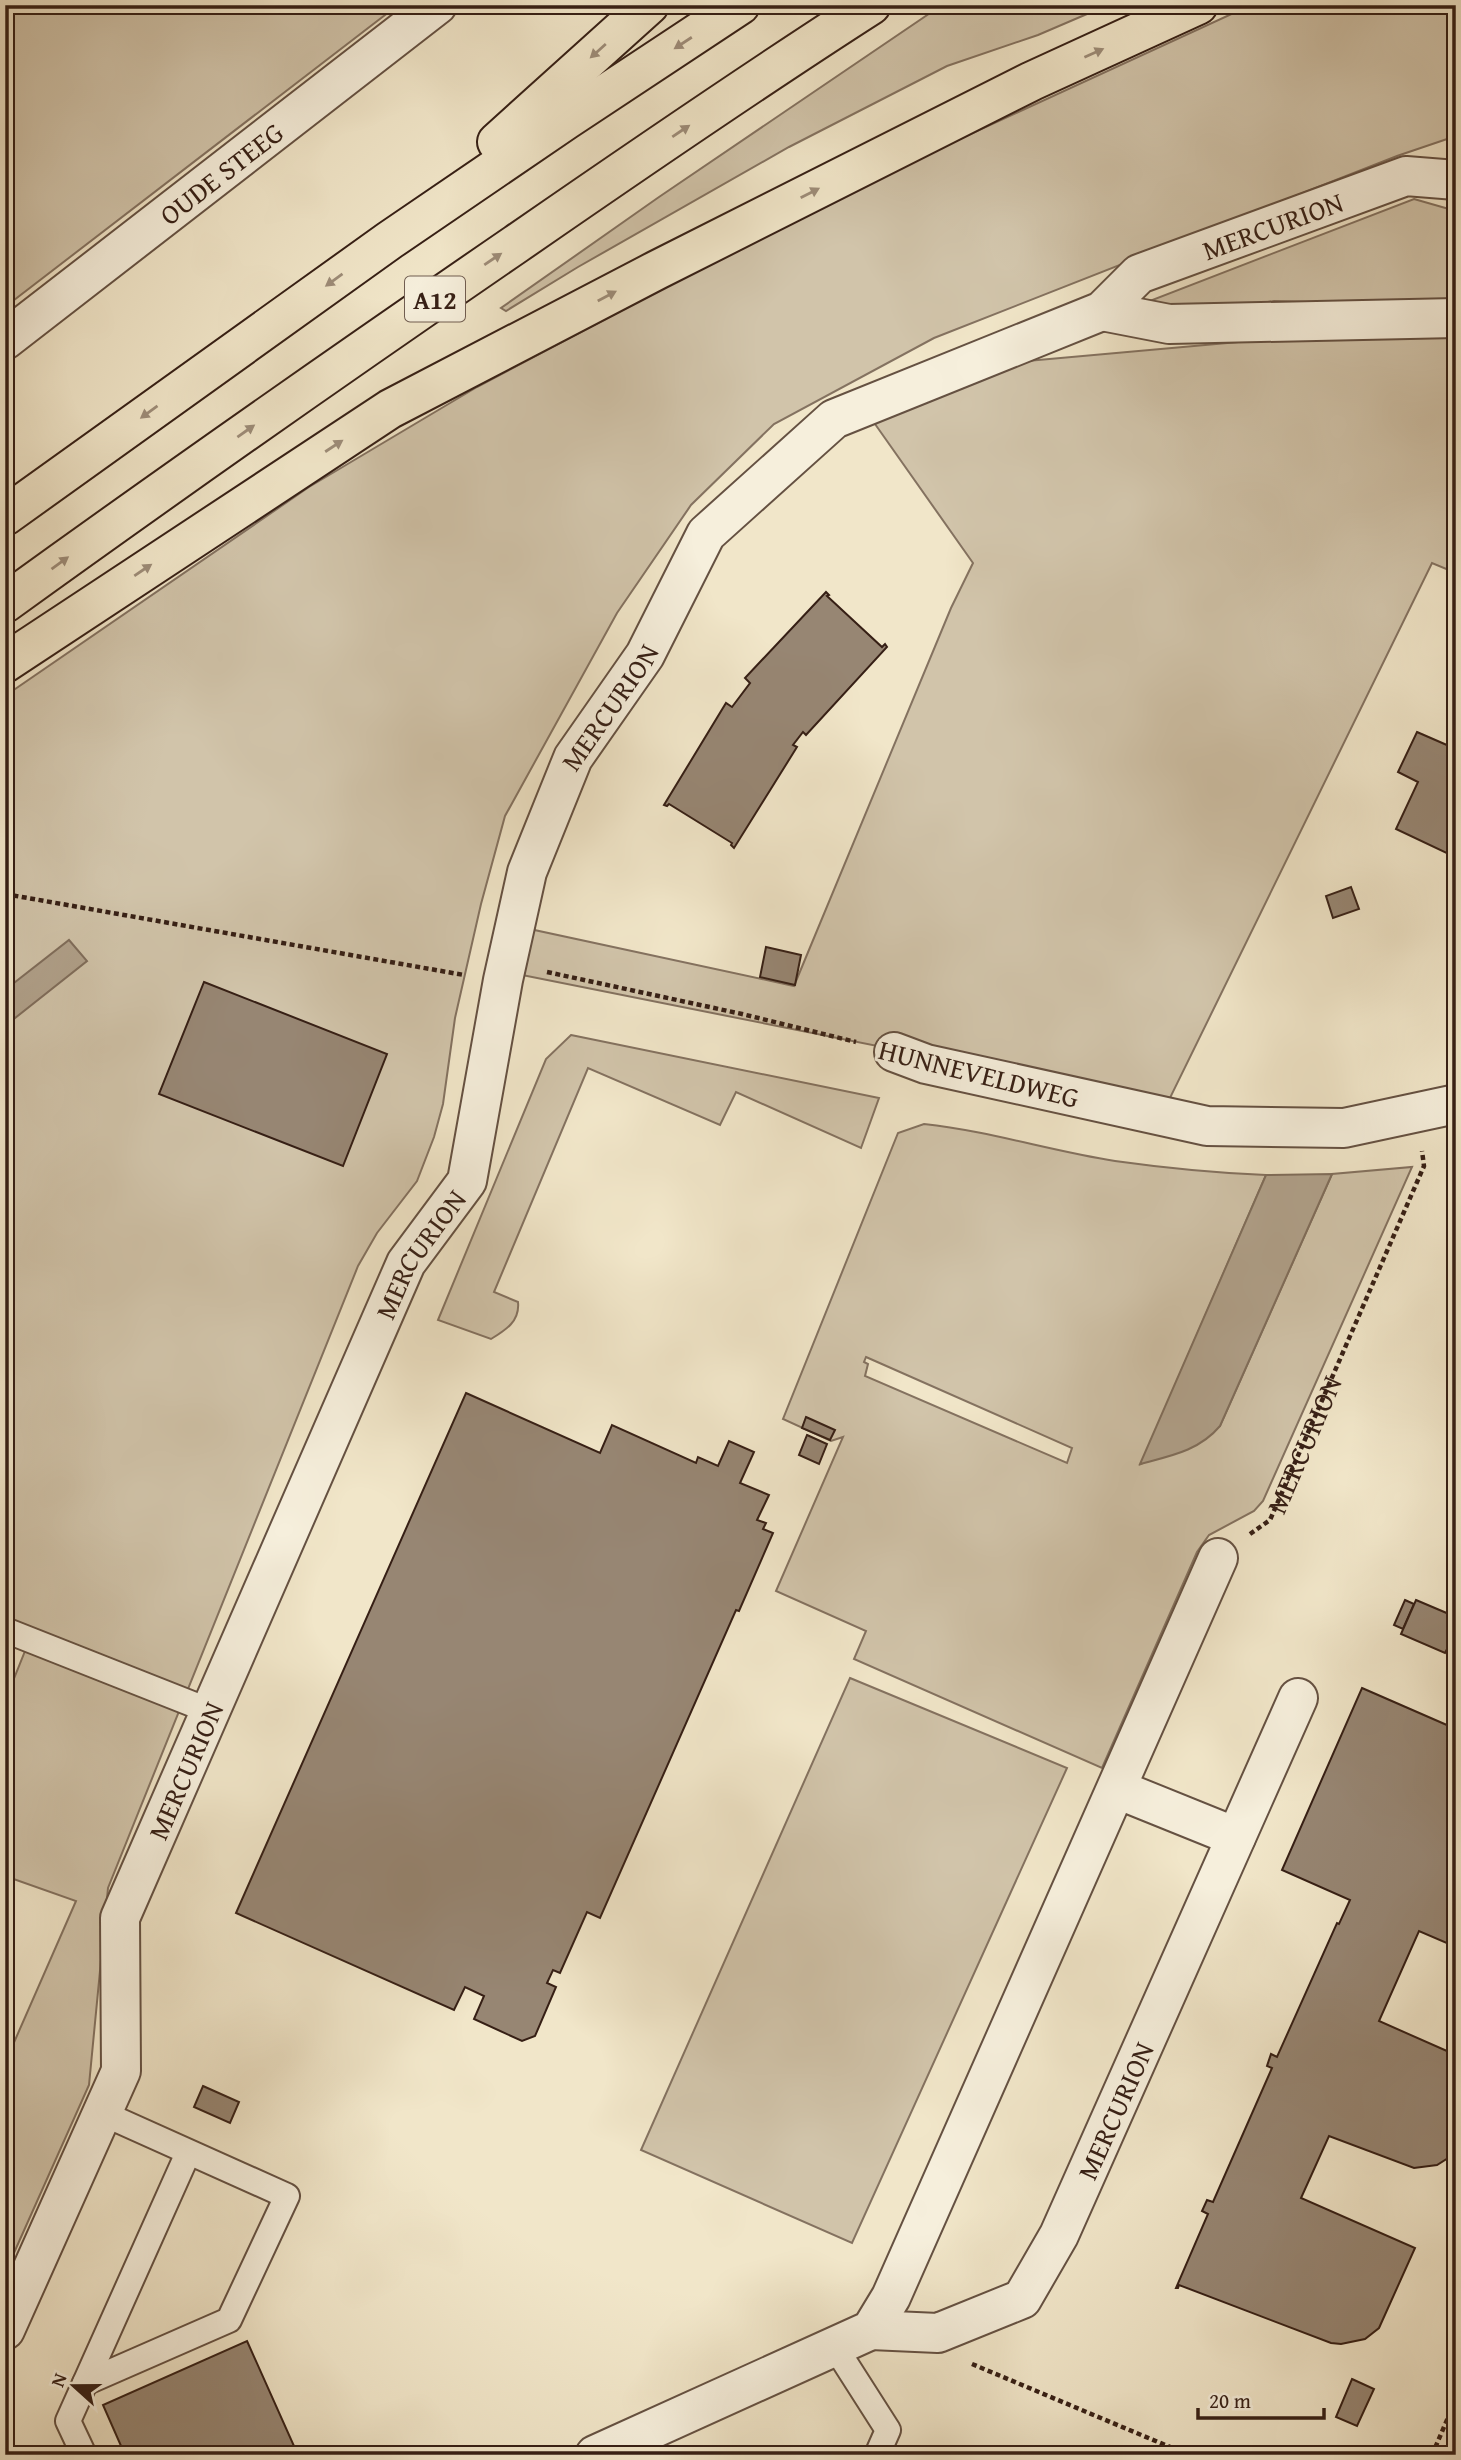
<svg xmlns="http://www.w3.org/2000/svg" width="1461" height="2460" font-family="'Gentium Book Plus',serif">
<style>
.green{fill:#d1c4aa;stroke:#847260;stroke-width:2;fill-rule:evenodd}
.water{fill:#b1a28c;stroke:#806e5c;stroke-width:2}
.building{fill:#978673;stroke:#361f15;stroke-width:2}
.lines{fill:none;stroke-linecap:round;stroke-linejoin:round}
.service-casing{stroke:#655142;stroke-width:28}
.minor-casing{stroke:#655142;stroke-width:42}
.motorway-casing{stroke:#361f15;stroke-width:42}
.path{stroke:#361f15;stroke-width:4.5;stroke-dasharray:5 3.5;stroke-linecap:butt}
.service{stroke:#f6efdc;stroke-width:24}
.minor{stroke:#f6efdc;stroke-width:38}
.motorway{stroke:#f1e6c9;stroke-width:38}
.oneway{fill:#9d8c78}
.labels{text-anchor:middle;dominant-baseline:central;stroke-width:6;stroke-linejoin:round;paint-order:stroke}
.shield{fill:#f6efdc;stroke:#705d51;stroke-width:2}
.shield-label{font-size:26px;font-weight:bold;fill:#361f15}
.street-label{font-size:28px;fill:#361f15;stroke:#f6efdc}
</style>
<rect width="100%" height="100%" fill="#f1e6c9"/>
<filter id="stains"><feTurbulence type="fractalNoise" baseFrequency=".00286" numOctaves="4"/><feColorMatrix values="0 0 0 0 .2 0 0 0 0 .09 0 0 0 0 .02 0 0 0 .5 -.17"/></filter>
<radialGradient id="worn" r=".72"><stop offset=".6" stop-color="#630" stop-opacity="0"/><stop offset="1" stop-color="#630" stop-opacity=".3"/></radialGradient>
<g class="green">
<polygon points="5,5 398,5 5,307"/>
<polygon points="942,5 1108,5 1038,35 947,66 789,147 578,267 506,311 501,308 659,197"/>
<polygon points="1251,5 1456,5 1456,136 1397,156 934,338 774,424 691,505 617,613 505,816 481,904 455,1018 443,1104 434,1137 417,1181 377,1233 358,1266 108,1888 89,2085 5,2273 5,2063 76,1901 5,1876 5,1701 25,1651 5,1642 5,696 309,487 477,387 851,189"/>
<polygon points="1414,199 1456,211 1456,295 1438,306 1274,301 1155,322 1147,302"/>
<polygon points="1456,336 1456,573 1432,563 1169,1100 1043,1079 512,973 525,928 794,986 951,608 973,563 875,424 911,393 1004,363 1283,338"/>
<path d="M571,1035L879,1098L861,1148L736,1092L720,1125L588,1068L494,1292L518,1302C520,1321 506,1330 491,1339L438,1320L546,1059Z"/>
<path d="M924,1124C989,1131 1051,1151 1115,1161C1165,1168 1215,1173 1266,1175L1141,1464L1220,1426L1332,1174L1412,1167L1263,1501L1254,1511L1209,1535L1197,1552L1102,1768L854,1659L866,1631L776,1591L843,1437L831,1441L783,1419L898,1133ZM866,1357L1072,1448L1067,1463L865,1376L868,1364L864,1362Z"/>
<polygon points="850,1678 1067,1768 852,2243 641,2150"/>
</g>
<g class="water">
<polygon points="69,940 87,961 5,1026 5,990"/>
<path d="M1332,1174L1220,1426C1199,1451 1170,1456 1140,1464L1266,1175Z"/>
</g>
<g class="building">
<polygon points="826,592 829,595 827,596 882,647 885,644 887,647 806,735 803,732 793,745 797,747 734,848 731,845 732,843 669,804 667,806 664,805 726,703 732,707 750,683 745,678"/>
<polygon points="1417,732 1456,749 1455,857 1396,829 1418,782 1398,772"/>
<polygon points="1351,887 1359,909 1333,918 1326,896"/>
<polygon points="766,947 801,955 795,985 760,977"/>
<polygon points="204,982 387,1054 343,1166 159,1094"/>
<polygon points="466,1393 600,1453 612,1425 696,1463 698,1457 718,1466 729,1441 754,1452 740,1483 769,1495 757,1520 766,1523 763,1529 773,1533 739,1611 736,1610 600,1918 587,1912 560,1973 553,1970 547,1983 556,1987 535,2036 522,2041 474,2019 484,1996 465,1987 454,2010 236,1913"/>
<polygon points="806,1417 835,1430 830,1440 802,1428"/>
<polygon points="807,1435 827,1444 819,1464 799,1455"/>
<polygon points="1405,1600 1414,1604 1403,1629 1394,1625"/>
<polygon points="1416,1600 1456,1617 1456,1632 1445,1653 1401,1634"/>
<polygon points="1362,1688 1456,1729 1456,1947 1419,1931 1379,2021 1456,2055 1456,2153 1437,2165 1414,2168 1329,2136 1301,2198 1415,2248 1379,2328 1365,2339 1341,2344 1331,2343 1179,2285 1178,2288 1176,2288 1208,2214 1202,2211 1207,2200 1213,2202 1272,2068 1267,2066 1271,2054 1277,2057 1337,1923 1339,1924 1350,1900 1282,1870"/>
<polygon points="203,2086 239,2102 230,2123 194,2107"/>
<polygon points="247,2341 298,2455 125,2455 103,2405"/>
<polygon points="1352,2379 1374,2389 1357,2426 1336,2417"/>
</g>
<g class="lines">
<defs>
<g id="service">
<polyline points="5,1630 210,1711"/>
<polyline points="835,2347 888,2430 877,2455"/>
<polyline points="85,2383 229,2320 287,2196 102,2113"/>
<polyline points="84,2455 68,2421 188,2153"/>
</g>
<g id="minor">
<polyline points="1102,311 1169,324 1456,318"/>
<path id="s2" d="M5,340L437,5"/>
<polyline points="894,1052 926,1064 1207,1126 1344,1128 1456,1104"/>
<polyline points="1117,1789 1236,1837"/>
<path id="s3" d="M5,2330L121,2071L120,1918L406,1263L467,1181L503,980L527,872L573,758L645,655L706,534L834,419L1102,311L1139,274L1406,176L1456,180"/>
<path id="s4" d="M871,2330L938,2333L1022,2299L1059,2235L1298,1698"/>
<polyline points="595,2455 871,2330 891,2297 1218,1558"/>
</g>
<g id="motorway">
<polyline points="497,142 649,5"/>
<polyline points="5,516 390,240 566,120 740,5"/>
<path d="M5,603C174,481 344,362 516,244C633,163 751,82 871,5"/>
<polyline points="5,663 390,409 657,270 1032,81 1198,5"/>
</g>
</defs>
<use href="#service" class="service-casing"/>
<use href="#minor" class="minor-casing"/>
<use href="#motorway" class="motorway-casing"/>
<g class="path">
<polyline points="5,894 464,975"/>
<polyline points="547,972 742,1014 856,1042"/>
<path id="s1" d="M1250,1534L1270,1520L1424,1166L1422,1151"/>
<polyline points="972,2364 1189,2455"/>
<polyline points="1432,2455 1456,2399"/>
</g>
<use href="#service" class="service"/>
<use href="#minor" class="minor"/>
<use href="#motorway" class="motorway"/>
</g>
<defs><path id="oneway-solid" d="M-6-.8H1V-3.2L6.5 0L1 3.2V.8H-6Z" transform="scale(1.75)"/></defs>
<g class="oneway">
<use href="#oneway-solid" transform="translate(683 43) rotate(147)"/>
<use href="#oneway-solid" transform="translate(598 51) rotate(138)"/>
<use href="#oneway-solid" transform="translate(1094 53) rotate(-24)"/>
<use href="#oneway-solid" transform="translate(681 131) rotate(-34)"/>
<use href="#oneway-solid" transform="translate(810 193) rotate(-27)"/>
<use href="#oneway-solid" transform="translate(493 259) rotate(-34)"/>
<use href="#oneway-solid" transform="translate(334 280) rotate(144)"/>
<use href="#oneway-solid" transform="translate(607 296) rotate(-28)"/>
<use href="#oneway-solid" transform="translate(149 412) rotate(144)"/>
<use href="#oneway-solid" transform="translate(246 431) rotate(-35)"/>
<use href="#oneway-solid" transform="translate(334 446) rotate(-33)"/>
<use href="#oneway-solid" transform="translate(60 563) rotate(-36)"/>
<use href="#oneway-solid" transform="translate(143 570) rotate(-34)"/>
</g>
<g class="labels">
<rect class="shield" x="405" y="276.5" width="60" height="45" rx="5"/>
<g class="shield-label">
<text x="435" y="299">A12</text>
</g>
<g class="street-label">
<text stroke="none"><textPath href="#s2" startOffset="273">OUDE STEEG</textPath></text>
<text stroke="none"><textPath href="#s3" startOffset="2608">MERCURION</textPath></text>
<text stroke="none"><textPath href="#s3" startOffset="1754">MERCURION</textPath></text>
<text transform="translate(979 1073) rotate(14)">HUNNEVELDWEG</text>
<text stroke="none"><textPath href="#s3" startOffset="1166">MERCURION</textPath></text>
<text stroke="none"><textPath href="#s1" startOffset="107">MERCURION</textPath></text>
<text stroke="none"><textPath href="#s3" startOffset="598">MERCURION</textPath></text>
<text stroke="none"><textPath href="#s4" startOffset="368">MERCURION</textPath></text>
</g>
</g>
<rect width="1461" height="2460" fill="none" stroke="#f1e6c9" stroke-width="28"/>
<rect x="7" y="7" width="1447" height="2446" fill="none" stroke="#361f15" stroke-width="3.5"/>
<rect x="14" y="14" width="1433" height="2432" fill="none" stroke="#361f15" stroke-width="2"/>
<g transform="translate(74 2386) rotate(291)" stroke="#f6efdc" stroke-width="5" paint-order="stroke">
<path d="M0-5L12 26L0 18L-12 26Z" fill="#361f15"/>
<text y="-10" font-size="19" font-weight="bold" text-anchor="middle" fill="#361f15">N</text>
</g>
<path d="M1198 2408v10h126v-10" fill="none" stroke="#361f15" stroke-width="3.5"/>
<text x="1209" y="2408" font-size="21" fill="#361f15" stroke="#f6efdc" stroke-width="5" paint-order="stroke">20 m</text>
<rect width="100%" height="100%" filter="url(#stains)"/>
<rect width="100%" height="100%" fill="url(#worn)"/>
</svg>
